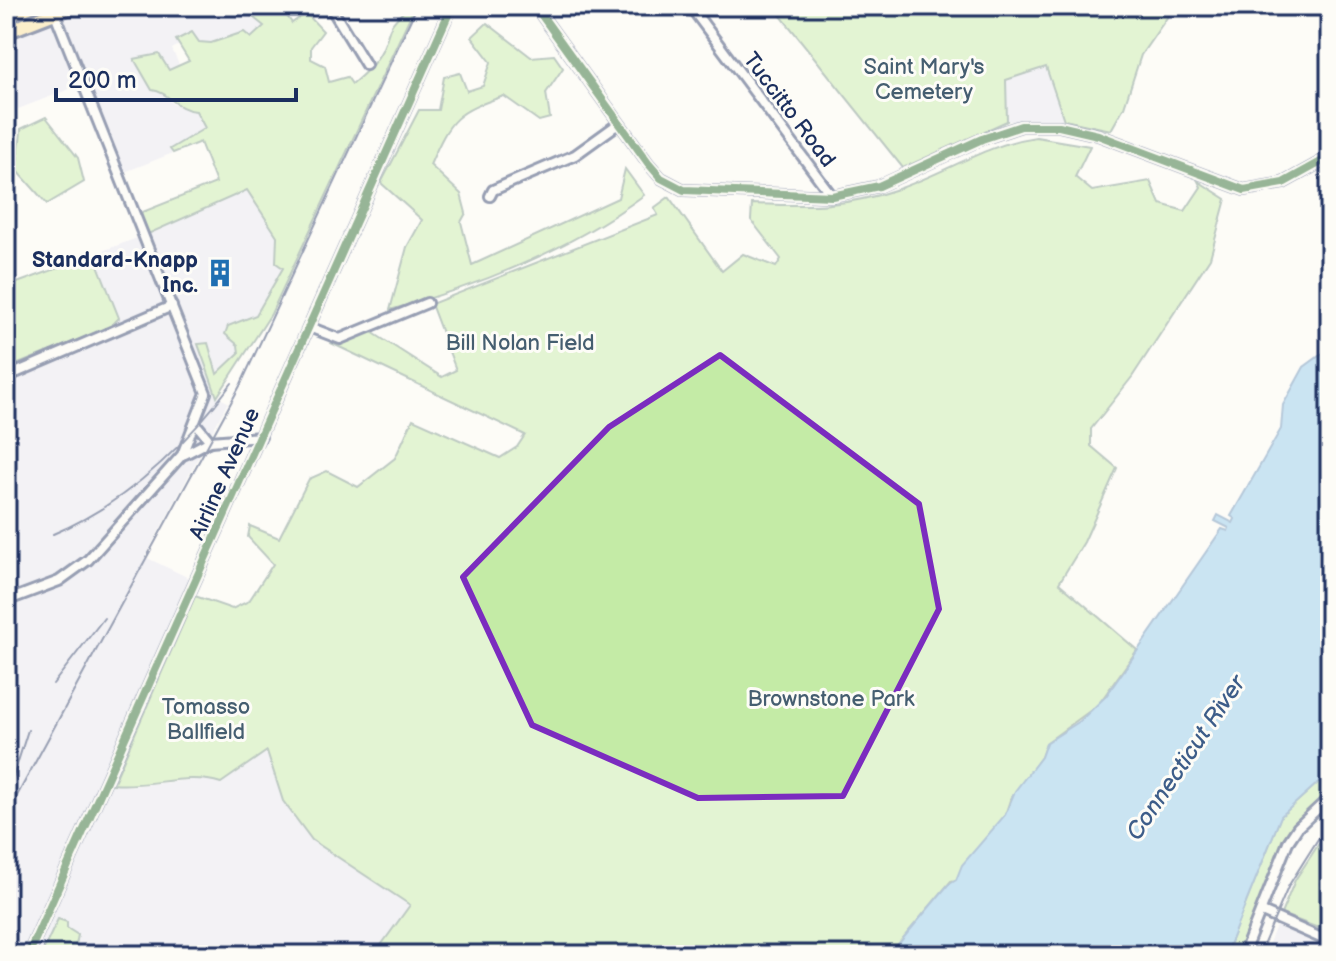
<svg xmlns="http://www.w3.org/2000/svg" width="1336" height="961" font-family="'Balsamiq Sans',sans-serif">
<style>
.built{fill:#e6e6f1}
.green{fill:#c4eba6;stroke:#708d82;stroke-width:2}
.water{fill:#8cc7ec;stroke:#5f8ab3;stroke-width:2}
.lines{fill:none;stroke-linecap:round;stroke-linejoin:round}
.minor-casing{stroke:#1b2f5e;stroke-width:14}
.highway-casing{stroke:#1b2f5e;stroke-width:18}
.minor{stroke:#fdfcf7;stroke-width:8}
.highway{stroke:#fbdf96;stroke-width:12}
.rail{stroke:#1b2f5e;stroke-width:2}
.cycleway-casing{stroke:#fdfcf7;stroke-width:13}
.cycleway{stroke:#1b5e20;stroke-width:8}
.marked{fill:none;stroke:#7b2cbf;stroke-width:6;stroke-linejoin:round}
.labels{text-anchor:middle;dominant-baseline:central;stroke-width:6;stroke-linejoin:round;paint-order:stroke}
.park-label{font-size:22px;fill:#455e70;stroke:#fdfcf7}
.street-label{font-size:22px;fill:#1b2f5e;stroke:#fdfcf7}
.poi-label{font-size:22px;font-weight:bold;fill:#1b2f5e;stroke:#fdfcf7;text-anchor:end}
.water-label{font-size:24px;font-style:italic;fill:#3d5d89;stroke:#fdfcf7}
</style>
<rect width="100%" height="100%" fill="#fdfcf7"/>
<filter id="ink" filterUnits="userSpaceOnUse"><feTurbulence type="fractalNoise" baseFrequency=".0125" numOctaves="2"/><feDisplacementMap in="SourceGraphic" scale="16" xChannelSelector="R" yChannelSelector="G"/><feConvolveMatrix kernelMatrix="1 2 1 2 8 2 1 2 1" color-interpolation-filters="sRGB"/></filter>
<g filter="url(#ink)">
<g class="built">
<polygon points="86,6 239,6 265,26 251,38 244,32 211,43 199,42 191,32 177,40 179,45 172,49 179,65 161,91 173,104 196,111 205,128 171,148 173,153 117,175 80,85 18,109 6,77 6,37"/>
<polygon points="1047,67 1064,120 1007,121 1006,80"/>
<polygon points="247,190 277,236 276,262 283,268 256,315 239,323 239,353 217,374 217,397 228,402 145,557 191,579 160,650 170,655 113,784 133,786 200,779 221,783 267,751 283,801 364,872 411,905 374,955 65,955 72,933 59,919 41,955 6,955 6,287 148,234"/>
<polygon points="1281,914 1321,929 1330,943 1330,955 1264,955"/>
</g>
<g class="green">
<path d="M239,6H289L287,16L292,23L306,13L323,31L311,47V59L325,66L329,82L347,77L352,84C364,74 375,64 382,50C392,29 384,30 404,11L401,6H415L271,314L217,397L198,344L208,343L217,374L239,353L238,345L225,334L228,326L256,315L283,268L276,263L277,236L247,190L148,234L140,213L216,183L200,142L173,153L170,149L205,128L196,111C174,109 170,92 152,90L134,59L159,54L169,70L189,61L176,40L192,32L199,42L211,43L244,32L251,38L264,26Z"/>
<polygon points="773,6 1175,6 1141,55 1124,107 1111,130 1064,120 1046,67 1006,80 1007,121 903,168"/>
<path d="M487,23L531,57L554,55L563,68L546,93L550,118L539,121L504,96C456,112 450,118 430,165L461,194L466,213L461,222L472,265L618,198L625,169L644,195C571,249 478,286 390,310L407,247L422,220L381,183L419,110H438L444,77L460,73L467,91L483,86L491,62L472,37Z"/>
<path d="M46,117L78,158L84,182L47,204L17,170C16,156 21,144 21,129Z"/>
<path d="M1036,137L1090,146L1075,177L1092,191L1150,181L1160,204L1185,211L1201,187L1198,181L1226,199L1210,258L1132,377L1091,429V446L1117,468L1084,542L1059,583L1137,650L1098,705L1046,743L1041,757L1010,800L1005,815L956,880L951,881L889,955H374L410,905L312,840L283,801L267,751L221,783C187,772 148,788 113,784L195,596L232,609L249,601L273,564L248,537L250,526L279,538L309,479L327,471L358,487L395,458L413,419L500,458L517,447L525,435L331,343L367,329L442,377L456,370L431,304L658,215L654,208L669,197L722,271L743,254L776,267L781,259L751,220L752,204C809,206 843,208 898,189C946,173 986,144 1036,137Z"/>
<polygon points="94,255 119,318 110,327 6,369 6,287"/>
<polygon points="1330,772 1330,793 1285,836 1237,955 1225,955 1281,816"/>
<polygon points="1330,827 1330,868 1320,883 1328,907 1321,929 1281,914 1295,880"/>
<polygon points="58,919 67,922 67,928 78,935 75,950 65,955 41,955"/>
</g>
<polygon class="water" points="1330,348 1330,772 1281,816 1225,955 889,955 948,885 956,880 962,865 1005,815 1015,791 1041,757 1046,743 1080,721 1106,696 1222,529 1228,531 1229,528 1215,521 1218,515 1233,523 1235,519 1231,516 1281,429 1283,405 1304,367"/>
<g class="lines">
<defs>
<g id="minor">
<polyline points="330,6 366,65"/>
<polyline points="535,6 648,163 661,178 684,190 832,196 879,186 982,139 1021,126 1059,126 1098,135 1244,190 1283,183 1330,157"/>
<polyline points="690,6 832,196"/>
<polyline points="490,196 493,190 575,155 618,124"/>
<polyline points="6,269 10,279"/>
<polyline points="309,327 340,339 427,303"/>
<polyline points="6,377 172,306"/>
<polyline points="196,424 210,441"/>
<polyline points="185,454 210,441 261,437"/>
<polyline points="6,601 59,581 88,560 182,455 206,393 52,6"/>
<polyline points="1262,912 1330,942"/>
<polyline points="28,955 452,6"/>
<polyline points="1243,955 1288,842 1298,827 1330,797"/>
</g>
<g id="highway">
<polyline points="6,16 32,6"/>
<polyline points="6,32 73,6"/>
</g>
</defs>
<use href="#minor" class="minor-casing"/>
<use href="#highway" class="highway-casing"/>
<use href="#minor" class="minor"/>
<use href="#highway" class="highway"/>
<g class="rail">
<path d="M53,534C125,504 185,446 232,383"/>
<polyline points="53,684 104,618"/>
<polyline points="8,793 28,730"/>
<polyline points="6,816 241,384 417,6"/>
<polyline points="1259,955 1289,885 1330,820"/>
</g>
<defs>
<g id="cycleway">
<polyline points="535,6 648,163 661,178 684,190 832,196 879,186 982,139 1021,126 1059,126 1098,135 1244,190 1283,183 1330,157"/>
<polyline points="28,955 452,6"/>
</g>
</defs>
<use href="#cycleway" class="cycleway-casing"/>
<use href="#cycleway" class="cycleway"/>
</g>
</g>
<path d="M0 0H1336V961H0ZM720,355L919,504L939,609L843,796L698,798L532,725L463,577L609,427Z" fill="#fdfcf7" fill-opacity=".55" fill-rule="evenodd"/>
<path class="marked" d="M720,355L919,504L939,609L843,796L698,798L532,725L463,577L609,427Z"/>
<defs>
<symbol id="building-bare" viewBox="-9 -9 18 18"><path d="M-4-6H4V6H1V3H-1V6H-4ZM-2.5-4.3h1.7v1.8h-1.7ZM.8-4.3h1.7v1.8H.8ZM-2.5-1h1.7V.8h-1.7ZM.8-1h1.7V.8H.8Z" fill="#1f6fb2" stroke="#fdfcf7" stroke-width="2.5" paint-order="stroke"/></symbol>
</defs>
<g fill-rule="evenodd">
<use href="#building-bare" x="200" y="253" width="40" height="40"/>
</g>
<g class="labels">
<g class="park-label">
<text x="924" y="67">Saint Mary's<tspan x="924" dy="25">Cemetery</tspan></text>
<text x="520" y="343">Bill Nolan Field</text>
<text x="831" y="699">Brownstone Park</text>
<text x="206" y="707">Tomasso<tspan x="206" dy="25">Ballfield</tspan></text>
</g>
<g class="street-label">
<text transform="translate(789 110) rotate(53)">Tuccitto Road</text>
<text transform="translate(225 474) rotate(-66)">Airline Avenue</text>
</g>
<g class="poi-label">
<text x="198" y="260">Standard-Knapp<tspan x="198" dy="25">Inc.</tspan></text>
</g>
<g class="water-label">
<text transform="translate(1186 758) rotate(-56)">Connecticut River</text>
</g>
</g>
<rect width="1336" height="961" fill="none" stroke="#fdfcf7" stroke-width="32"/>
<rect x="16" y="16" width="1304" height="929" fill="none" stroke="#1b2f5e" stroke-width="3" filter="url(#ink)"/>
<path d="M56 88v12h240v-12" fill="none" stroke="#1b2f5e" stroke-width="4"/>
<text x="68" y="88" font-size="24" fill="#1b2f5e" stroke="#fdfcf7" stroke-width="6" paint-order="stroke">200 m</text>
</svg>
